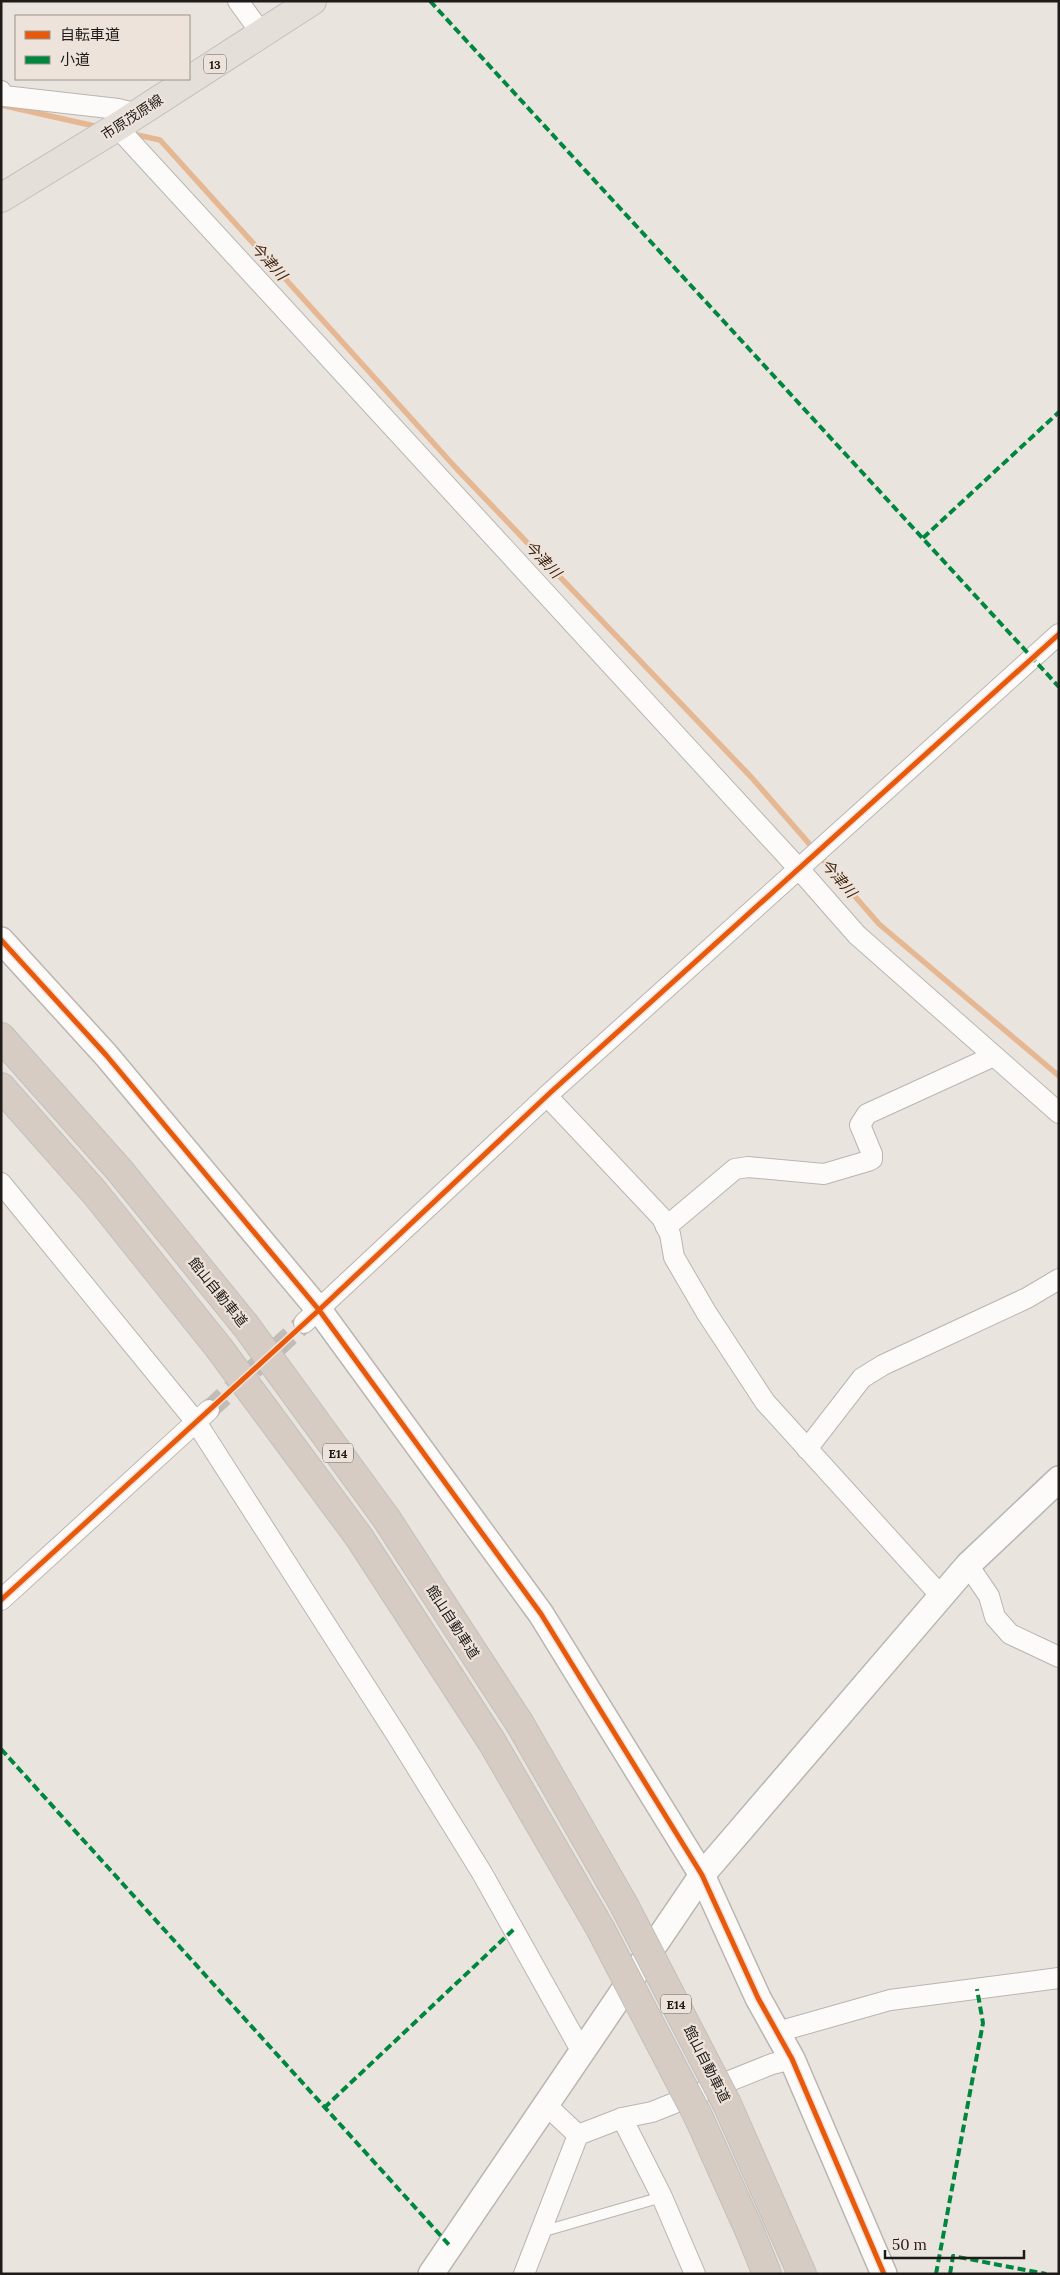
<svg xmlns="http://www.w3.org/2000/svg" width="1060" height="2275" font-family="Lora,'Noto Sans JP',serif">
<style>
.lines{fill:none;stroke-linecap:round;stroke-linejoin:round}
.stream{stroke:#e5b893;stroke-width:5.5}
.minor-tunnel{stroke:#c1bcb7;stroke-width:20;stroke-dasharray:20 10;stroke-linecap:butt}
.service-casing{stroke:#b9b5b1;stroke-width:12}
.minor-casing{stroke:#b9b5b1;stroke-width:22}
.tertiary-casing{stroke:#b9b5b1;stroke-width:28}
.primary-casing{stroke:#c2bfbd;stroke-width:30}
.motorway-casing{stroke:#c2bfbd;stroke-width:30}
.service{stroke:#fcfbfa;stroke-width:10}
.minor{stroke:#fcfbfa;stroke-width:20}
.tertiary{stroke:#fcfbfa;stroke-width:25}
.primary{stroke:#e5dfd9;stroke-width:28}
.motorway{stroke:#d6ccc3;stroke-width:28}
.motorway-bridge-casing{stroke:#c2bfbd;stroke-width:30;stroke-linecap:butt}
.motorway-bridge{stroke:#d6ccc3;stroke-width:28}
.quiet{stroke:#00873e;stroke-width:4;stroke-dasharray:8 4;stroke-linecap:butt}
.cycleway-casing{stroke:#eee3db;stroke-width:8}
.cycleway{stroke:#e8590c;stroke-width:5}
.labels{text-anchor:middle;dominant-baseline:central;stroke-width:4.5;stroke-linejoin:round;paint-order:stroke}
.shield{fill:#eee3db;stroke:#5d5752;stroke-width:1}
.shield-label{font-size:12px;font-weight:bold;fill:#1f1b18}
.street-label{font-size:14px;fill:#1f1b18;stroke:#eee3db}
.water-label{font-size:15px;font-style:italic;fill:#3f250f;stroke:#eee3db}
</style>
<rect width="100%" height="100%" fill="#eae4df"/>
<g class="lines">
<g class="stream">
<polyline points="1,105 99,127"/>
<polyline points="133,134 160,140 456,468 752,778 879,924 1059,1076"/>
</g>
<polyline class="minor-tunnel" points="209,1410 304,1323"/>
<defs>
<polyline id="service" points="541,2232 662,2197"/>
<g id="minor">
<polyline points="238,1 262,34"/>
<polyline points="1,91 4,96 118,109 138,114"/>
<polyline points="117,127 799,869 857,935 1059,1113"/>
<polyline points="547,1096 662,1218 670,1234 674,1257 706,1312 765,1402 941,1596"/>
<polyline points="1,1183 196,1422 396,1734 482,1873 582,2052"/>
<polyline points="666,1227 735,1169 748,1167 824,1174 868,1161 872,1159 872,1154 860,1125 867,1114 994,1056"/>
<polyline points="304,1323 551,1092 1059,634"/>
<polyline points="807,1449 862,1378 883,1365 1027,1298 1059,1279"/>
<polyline points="968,1565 989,1596 995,1617 1010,1634 1059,1657"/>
<polyline points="1,1600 209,1410"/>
<polyline points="777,2032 890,2000 1059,1978"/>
<polyline points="546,2105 578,2135"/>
<polyline points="622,2118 662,2197 695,2274"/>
<polyline points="524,2274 578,2135 622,2118 652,2112 772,2064 792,2059"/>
</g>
<g id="tertiary">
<polyline points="1,940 106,1055 319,1310 541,1614 702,1875 758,1998 792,2059 884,2274"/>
<polyline points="431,2274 702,1875 968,1565 1059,1479"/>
</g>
<polyline id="primary" points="1,198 117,127 312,1"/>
<g id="motorway">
<polyline points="1,1037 120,1171 246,1326 386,1518 520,1724 624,1905"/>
<polyline points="1,1087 95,1193 219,1348 359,1537 492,1742 600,1928"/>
<polyline points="727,2104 802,2274"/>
<polyline points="698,2116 750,2232 767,2274"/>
</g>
</defs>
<use href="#service" class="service-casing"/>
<use href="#minor" class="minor-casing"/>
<use href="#tertiary" class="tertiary-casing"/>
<use href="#primary" class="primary-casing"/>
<use href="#motorway" class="motorway-casing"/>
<use href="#service" class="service"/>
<use href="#minor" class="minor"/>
<use href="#tertiary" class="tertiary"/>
<use href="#primary" class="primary"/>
<use href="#motorway" class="motorway"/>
<defs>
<g id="motorway-bridge">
<polyline points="624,1905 727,2104"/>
<polyline points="600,1928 698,2116"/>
</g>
</defs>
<use href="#motorway-bridge" class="motorway-bridge-casing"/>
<use href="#motorway-bridge" class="motorway-bridge"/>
<g class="quiet">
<polyline points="430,1 1059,687"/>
<polyline points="923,538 1059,412"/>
<polyline points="1,1749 450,2246"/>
<polyline points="324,2108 514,1929"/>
<polyline points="936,2274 983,2023 977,1989"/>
<polyline points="950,2274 953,2256 1046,2274"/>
</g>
<defs>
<g id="cycleway">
<polyline points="1,940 106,1055 319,1310 541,1614 702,1875 758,1998 792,2059 884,2274"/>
<polyline points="1,1600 319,1310 551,1092 1059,634"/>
</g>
</defs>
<use href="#cycleway" class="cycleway-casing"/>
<use href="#cycleway" class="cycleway"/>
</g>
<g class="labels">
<g class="shield">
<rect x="204" y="54.5" width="22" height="19" rx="4"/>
<rect x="323" y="1443.5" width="30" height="19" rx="4"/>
<rect x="661" y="1994.5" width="30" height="19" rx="4"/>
</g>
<g class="shield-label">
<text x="215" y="64">13</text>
<text x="338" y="1453">E14</text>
<text x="676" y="2004">E14</text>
</g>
<g class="street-label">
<text transform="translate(132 117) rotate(-33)">市原茂原線</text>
<text transform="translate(218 1292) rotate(51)">館山自動車道</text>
<text transform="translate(453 1622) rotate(57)">館山自動車道</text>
<text transform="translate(707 2064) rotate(63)">館山自動車道</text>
</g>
<g class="water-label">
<text transform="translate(269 261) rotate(48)">今津川</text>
<text transform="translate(543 559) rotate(46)">今津川</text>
<text transform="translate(839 878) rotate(49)">今津川</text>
</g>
</g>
<rect width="1060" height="2275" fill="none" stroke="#1f1b18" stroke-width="5"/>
<rect x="15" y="15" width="175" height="65" fill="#eee3db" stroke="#9b938d"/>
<rect x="25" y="31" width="25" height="8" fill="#e8590c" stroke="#9b938d"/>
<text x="60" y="40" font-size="15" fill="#1f1b18">自転車道</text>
<rect x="25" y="56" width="25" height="8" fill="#00873e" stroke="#9b938d"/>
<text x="60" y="65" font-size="15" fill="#1f1b18">小道</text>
<path d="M885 2250v8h139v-8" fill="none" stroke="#1f1b18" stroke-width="2.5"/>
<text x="892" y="2250" font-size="15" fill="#1f1b18" stroke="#eee3db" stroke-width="4" paint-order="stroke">50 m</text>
</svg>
